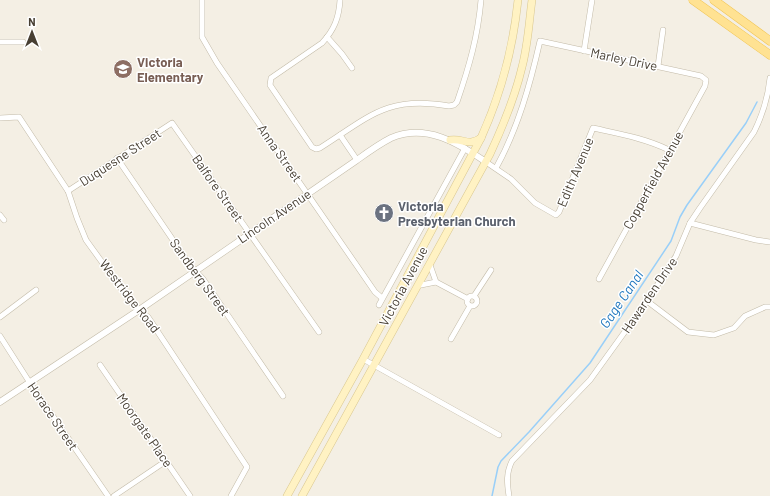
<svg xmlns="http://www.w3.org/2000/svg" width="770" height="496" font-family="Barlow,sans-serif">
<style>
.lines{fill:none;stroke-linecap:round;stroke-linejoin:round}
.stream{stroke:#99cff8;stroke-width:1.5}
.minor-casing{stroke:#c3bba8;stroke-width:6}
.tertiary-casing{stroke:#c3bba8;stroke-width:7}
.secondary-casing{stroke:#d9c78e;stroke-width:8}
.primary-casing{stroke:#f1c555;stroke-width:9}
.minor{stroke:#fff;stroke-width:5}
.tertiary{stroke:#fff;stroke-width:6}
.secondary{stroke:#fff2c3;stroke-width:7}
.primary{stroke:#ffe292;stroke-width:8}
.labels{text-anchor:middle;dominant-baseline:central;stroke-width:3;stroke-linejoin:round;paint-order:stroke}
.street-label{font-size:13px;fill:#473f33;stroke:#fff}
.education-label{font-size:13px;font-weight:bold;fill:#785e54;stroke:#fff;text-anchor:start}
.worship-label{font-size:13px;font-weight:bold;fill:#5b616d;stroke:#fff;text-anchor:start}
.water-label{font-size:14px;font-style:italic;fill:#2178be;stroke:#fff}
</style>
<rect width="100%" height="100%" fill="#f4efe4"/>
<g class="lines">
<polyline class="stream" points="492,496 498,467 501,461 529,432 590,363 671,241 680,217 687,205 746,123 757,102"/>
<defs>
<g id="minor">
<polyline points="202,0 202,37 217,63 375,292 382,298"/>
<path d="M340,0C339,18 334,30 322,43L271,78L270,85L312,147L316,149L320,148C369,117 387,95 449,106L454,105L457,102C469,67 478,36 481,0"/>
<polyline points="327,37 342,54 352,68"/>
<polyline points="0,42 23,42"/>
<polyline points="584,51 592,0"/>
<polyline points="658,66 663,30"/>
<polyline points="0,118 19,117 68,191 77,218 86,240 133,305 148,317 247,467 231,496"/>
<polyline points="340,135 357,160"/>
<polyline points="117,158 190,265 203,279 283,396"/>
<path d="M486,162L511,179L535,203L556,215L559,212L593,128C620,134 644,138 669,150"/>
<path d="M496,168C518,128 530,85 540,41L701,76L706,80L705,86L599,279"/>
<polyline points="68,191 172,123 319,332"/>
<polyline points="0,215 4,220"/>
<polyline points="690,223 756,240 770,242"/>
<polyline points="430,265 436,282"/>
<polyline points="419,284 421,285 436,282 468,299"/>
<polyline points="474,296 491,270"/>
<circle cx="472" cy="301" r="5"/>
<polyline points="647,301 688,332 714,335 734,328 745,316 765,307 770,307"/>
<polyline points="379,305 465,148"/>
<polyline points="0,317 36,290"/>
<polyline points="0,336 30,383 108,496"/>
<polyline points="451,339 470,306"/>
<polyline points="363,359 499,435"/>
<polyline points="100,365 190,496"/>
<polyline points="114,496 166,461"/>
<path d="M509,496C507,483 506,473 512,461L590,380L647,301L676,256L690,223L700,208L754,132C763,114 768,97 770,78"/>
</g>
<path id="tertiary" d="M0,402L139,310L357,160C368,152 379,144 391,138C426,123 458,143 486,162"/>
<g id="secondary">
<path d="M450,140C464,138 468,147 481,138"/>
<path d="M287,496L362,361L481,138C501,94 513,49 518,0"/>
<path d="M302,496C364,381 428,268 490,154C503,126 515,97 522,67C528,45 529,22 532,0"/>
</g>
<g id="primary">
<polyline points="693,0 770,55"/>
<polyline points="714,0 770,41"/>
</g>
</defs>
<use href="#minor" class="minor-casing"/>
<use href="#tertiary" class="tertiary-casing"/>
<use href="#secondary" class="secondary-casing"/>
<use href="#primary" class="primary-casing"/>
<use href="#minor" class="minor"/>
<use href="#tertiary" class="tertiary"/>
<use href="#secondary" class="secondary"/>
<use href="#primary" class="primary"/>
</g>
<defs>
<symbol id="school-disc" viewBox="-11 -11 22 22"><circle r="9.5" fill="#8d6e63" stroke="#fff"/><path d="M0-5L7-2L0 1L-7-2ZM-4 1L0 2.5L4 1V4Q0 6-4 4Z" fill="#fff"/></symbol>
<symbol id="church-disc" viewBox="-11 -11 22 22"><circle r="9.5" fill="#6b7280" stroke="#fff"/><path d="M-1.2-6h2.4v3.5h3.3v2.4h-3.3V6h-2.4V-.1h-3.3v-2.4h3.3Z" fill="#fff"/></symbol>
</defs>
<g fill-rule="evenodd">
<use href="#school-disc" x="112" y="58" width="22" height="22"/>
<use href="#church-disc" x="373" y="202" width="22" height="22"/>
</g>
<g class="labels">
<g class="street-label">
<text transform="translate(624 59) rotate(12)">Marley Drive</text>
<text transform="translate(280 153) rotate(55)">Anna Street</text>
<text transform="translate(120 157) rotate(-33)">Duquesne Street</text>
<text transform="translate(575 172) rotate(-67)">Edith Avenue</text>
<text transform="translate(653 180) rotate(-61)">Copperfield Avenue</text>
<text transform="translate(218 188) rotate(55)">Balfore Street</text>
<text transform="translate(274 216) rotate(-34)">Lincoln Avenue</text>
<text transform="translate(200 277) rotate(54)">Sandberg Street</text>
<text transform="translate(403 286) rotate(-62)">Victoria Avenue</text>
<text transform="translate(649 295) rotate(-56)">Hawarden Drive</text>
<text transform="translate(130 296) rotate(52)">Westridge Road</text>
<text transform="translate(53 416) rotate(56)">Horace Street</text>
<text transform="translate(145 430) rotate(55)">Moorgate Place</text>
</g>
<g class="education-label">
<text x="137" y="62">Victoria<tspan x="137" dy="15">Elementary</tspan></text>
</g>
<g class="worship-label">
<text x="398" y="206">Victoria<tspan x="398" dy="15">Presbyterian Church</tspan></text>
</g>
<g class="water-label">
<text transform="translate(621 299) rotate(-56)">Gage Canal</text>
</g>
</g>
<g transform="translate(32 32)" stroke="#ffffff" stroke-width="3" paint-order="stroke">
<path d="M0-3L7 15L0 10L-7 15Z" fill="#473f33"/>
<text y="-6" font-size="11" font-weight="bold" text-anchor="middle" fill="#473f33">N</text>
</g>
</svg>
